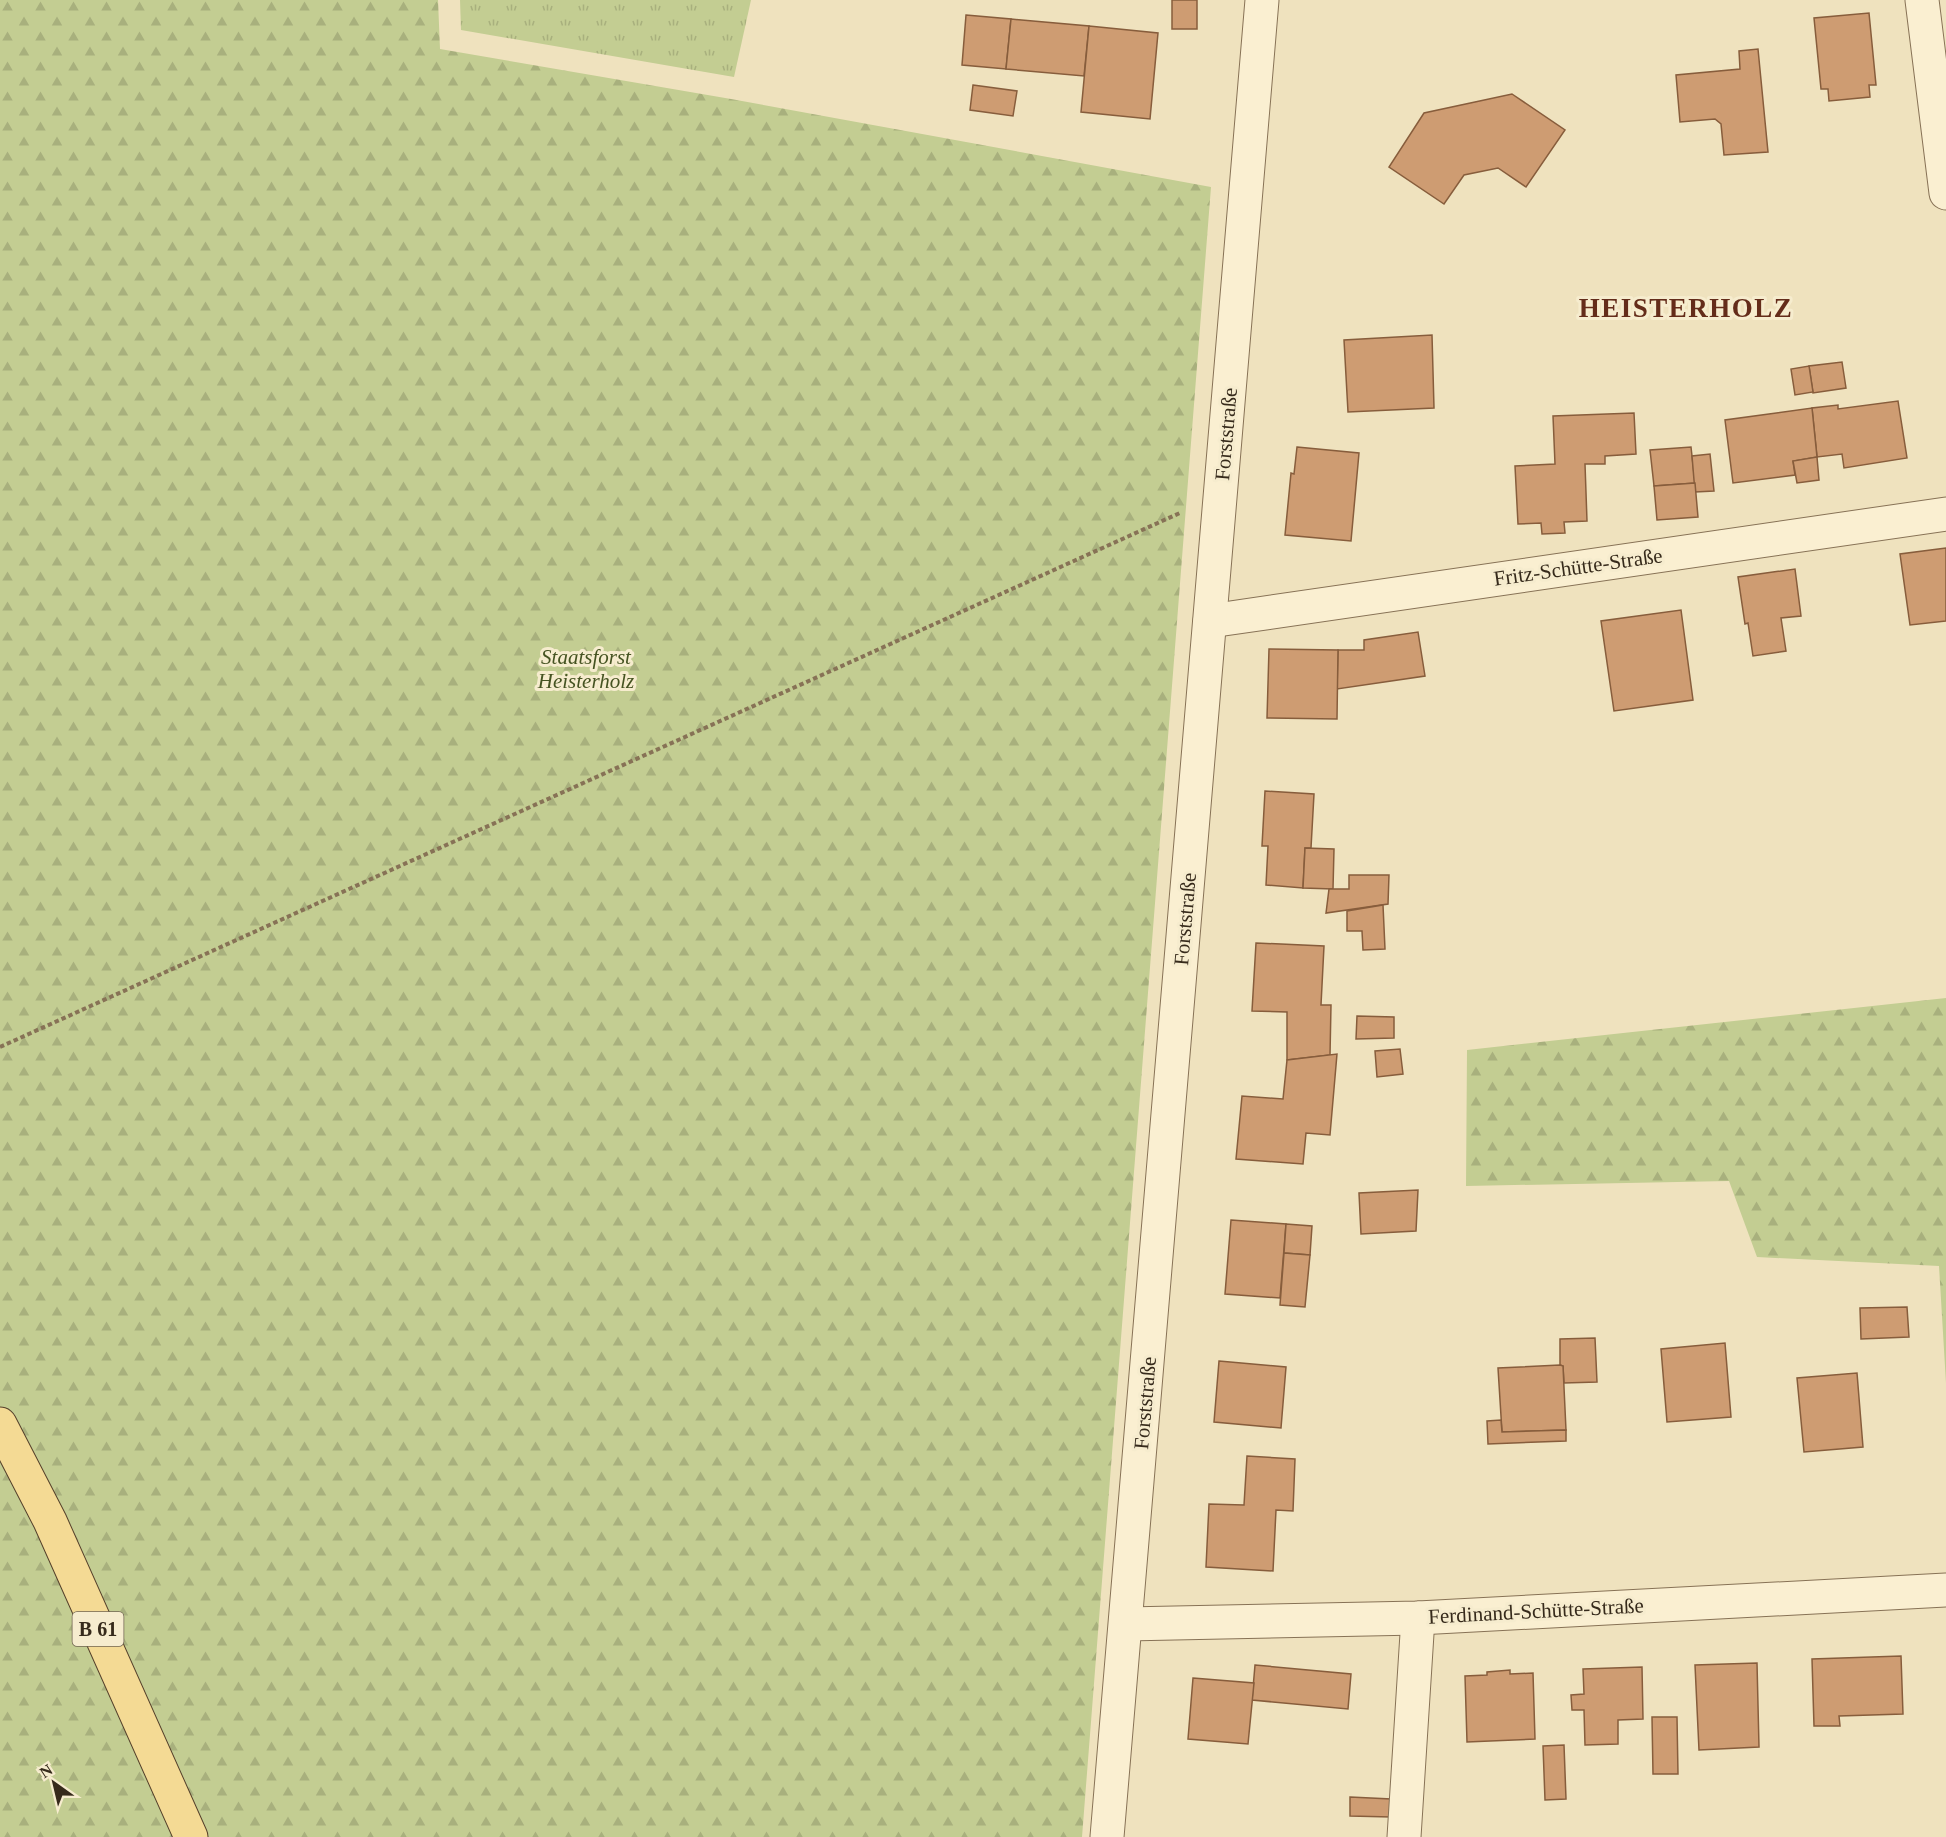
<svg xmlns="http://www.w3.org/2000/svg" width="1946" height="1837" font-family="Georgia,serif">
<style>
.grass{fill:url(#grass-tufts)}
.forest{fill:url(#forest-firs)}
.building{fill:#ce9c72;stroke:#875d3c;stroke-width:1.5}
.lines{fill:none;stroke-linecap:round;stroke-linejoin:round}
.minor-casing{stroke:#877256;stroke-width:35}
.tertiary-casing{stroke:#877256;stroke-width:35}
.primary-casing{stroke:#55402b;stroke-width:35}
.path{stroke:#877256;stroke-width:4;stroke-dasharray:4.5 3;stroke-linecap:butt}
.minor{stroke:#faefd1;stroke-width:33}
.tertiary{stroke:#faefd1;stroke-width:33}
.primary{stroke:#f4da94;stroke-width:33}
.labels{text-anchor:middle;dominant-baseline:central;stroke-width:6;stroke-linejoin:round;paint-order:stroke}
.shield{fill:#f6ecce;stroke:#706451;stroke-width:1.5}
.shield-label{font-size:20px;font-weight:bold;fill:#362a1b}
.street-label{font-size:21px;fill:#362a1b;stroke:#f6ecce}
.park-label{font-size:21px;font-style:italic;fill:#455321;stroke:#f6ecce}
.district-label{font-size:27px;font-weight:bold;letter-spacing:1.5px;fill:#642c1a;stroke:#f6ecce}
</style>
<defs>
<pattern id="grass-tufts" width="24" height="20" patternUnits="userSpaceOnUse" patternTransform="scale(1.5)"><rect width="24" height="20" fill="#c3cd92"/><path d="M3 7l-1-3M5 7V3M7 7l1-3M15 17l-1-3M17 17v-4M19 17l1-3" fill="none" stroke="#a8b07d"/></pattern>
<pattern id="forest-firs" width="22" height="20" patternUnits="userSpaceOnUse" patternTransform="scale(1.5)"><rect width="22" height="20" fill="#c3cd92"/><path d="M5 1l3.5 6h-7zM16 11l3.5 6h-7z" fill="#a8b07d"/></pattern>
</defs>
<rect width="100%" height="100%" fill="#efe2be"/>
<polygon class="grass" points="460,0 751,0 734,77 461,30"/>
<g class="forest">
<polygon points="0,0 438,0 440,49 731,99 1211,187 1082,1837 0,1837"/>
<polygon points="1946,998 1946,1383 1939,1266 1757,1257 1729,1181 1466,1186 1467,1050"/>
</g>
<g class="building">
<rect x="1172" y="0" width="25" height="29"/>
<polygon points="1869,13 1876,85 1869,85 1870,97 1829,101 1828,89 1821,89 1814,18"/>
<polygon points="966,15 1011,19 1006,69 962,65"/>
<polygon points="1011,19 1089,26 1084,76 1006,69"/>
<polygon points="1089,26 1158,33 1150,119 1081,112"/>
<polygon points="1758,49 1768,152 1724,155 1721,124 1715,119 1680,122 1676,75 1740,69 1739,51"/>
<polygon points="973,85 1017,91 1013,116 970,110"/>
<polygon points="1512,94 1565,130 1526,187 1498,168 1464,175 1444,204 1389,167 1424,113"/>
<polygon points="1432,335 1434,408 1348,412 1344,340"/>
<polygon points="1842,362 1846,388 1813,393 1809,366"/>
<polygon points="1809,366 1813,392 1795,395 1791,369"/>
<polygon points="1898,401 1907,458 1844,468 1842,454 1817,457 1812,408 1838,405 1838,409"/>
<polygon points="1812,408 1817,457 1793,461 1795,475 1733,483 1725,420"/>
<polygon points="1634,413 1636,454 1605,456 1605,464 1585,464 1587,521 1564,522 1565,533 1542,534 1541,523 1518,524 1515,466 1555,464 1553,416"/>
<polygon points="1297,447 1359,453 1351,541 1285,535 1291,473 1294,474"/>
<polygon points="1691,447 1695,483 1654,486 1650,450"/>
<polygon points="1710,454 1714,491 1695,492 1692,456"/>
<polygon points="1817,457 1819,480 1797,483 1793,461"/>
<polygon points="1695,483 1698,517 1657,520 1654,486"/>
<polygon points="1946,548 1946,621 1910,625 1900,554"/>
<polygon points="1795,569 1801,616 1781,618 1786,651 1753,656 1748,623 1745,624 1738,577"/>
<polygon points="1681,610 1693,700 1614,711 1601,621"/>
<polygon points="1418,632 1425,676 1337,689 1338,650 1364,650 1364,640"/>
<polygon points="1269,649 1338,650 1337,719 1267,718"/>
<polygon points="1265,791 1314,794 1311,848 1305,848 1303,888 1266,885 1268,846 1262,846"/>
<polygon points="1305,848 1334,849 1333,889 1303,888"/>
<polygon points="1349,875 1389,875 1388,904 1326,913 1329,889 1349,889"/>
<polygon points="1383,905 1385,949 1363,950 1362,931 1347,931 1347,911"/>
<polygon points="1256,943 1324,946 1321,1005 1331,1005 1330,1055 1287,1060 1287,1012 1252,1011"/>
<polygon points="1357,1016 1394,1017 1394,1038 1356,1039"/>
<polygon points="1400,1049 1403,1074 1377,1077 1375,1051"/>
<polygon points="1337,1054 1330,1135 1306,1133 1303,1164 1236,1159 1242,1096 1283,1099 1287,1060"/>
<polygon points="1418,1190 1416,1231 1361,1234 1359,1193"/>
<polygon points="1231,1220 1286,1224 1280,1298 1225,1294"/>
<polygon points="1286,1224 1312,1226 1310,1255 1284,1253"/>
<polygon points="1284,1253 1310,1255 1305,1307 1280,1305"/>
<polygon points="1907,1307 1909,1337 1861,1339 1860,1308"/>
<polygon points="1595,1338 1597,1382 1564,1383 1563,1366 1560,1365 1560,1339"/>
<polygon points="1725,1343 1731,1417 1667,1422 1661,1349"/>
<polygon points="1219,1361 1286,1367 1281,1428 1214,1422"/>
<polygon points="1560,1365 1563,1366 1566,1430 1502,1432 1498,1368"/>
<polygon points="1857,1373 1863,1447 1804,1452 1797,1378"/>
<polygon points="1501,1420 1502,1432 1566,1430 1566,1441 1488,1444 1487,1421"/>
<polygon points="1247,1456 1295,1459 1293,1511 1276,1510 1273,1571 1206,1567 1209,1504 1244,1505"/>
<polygon points="1901,1656 1903,1714 1839,1716 1840,1726 1814,1726 1812,1659"/>
<polygon points="1757,1663 1759,1747 1699,1750 1695,1665"/>
<polygon points="1255,1665 1351,1674 1348,1709 1252,1700"/>
<polygon points="1642,1667 1643,1719 1618,1720 1618,1744 1585,1745 1584,1710 1572,1710 1571,1695 1584,1694 1583,1669"/>
<polygon points="1510,1670 1510,1674 1533,1673 1535,1739 1467,1742 1465,1676 1487,1675 1487,1672"/>
<polygon points="1193,1678 1254,1683 1248,1744 1188,1739"/>
<polygon points="1652,1717 1677,1717 1678,1774 1653,1774"/>
<polygon points="1564,1745 1566,1799 1545,1800 1543,1746"/>
<polygon points="1350,1797 1391,1799 1391,1817 1350,1816"/>
</g>
<g class="lines">
<defs>
<g id="minor">
<polyline points="1922,0 1946,193"/>
<polyline points="1210,621 1946,514"/>
<polyline points="1126,1624 1418,1618 1946,1590"/>
<polyline points="1404,1837 1418,1618"/>
</g>
<polyline id="tertiary" points="1107,1837 1262,0"/>
<polyline id="primary" points="0,1424 50,1521 191,1837"/>
</defs>
<use href="#minor" class="minor-casing"/>
<use href="#tertiary" class="tertiary-casing"/>
<use href="#primary" class="primary-casing"/>
<polyline class="path" points="0,1047 1182,512"/>
<use href="#minor" class="minor"/>
<use href="#tertiary" class="tertiary"/>
<use href="#primary" class="primary"/>
</g>
<g class="labels">
<rect class="shield" x="72.5" y="1612" width="51" height="34" rx="4.5"/>
<g class="shield-label">
<text x="98" y="1629">B 61</text>
</g>
<g class="street-label">
<text transform="translate(1226 434) rotate(-85)">Forststraße</text>
<text transform="translate(1578 567) rotate(-8)">Fritz-Schütte-Straße</text>
<text transform="translate(1185 919) rotate(-85)">Forststraße</text>
<text transform="translate(1145 1403) rotate(-85)">Forststraße</text>
<text transform="translate(1536 1611) rotate(-3)">Ferdinand-Schütte-Straße</text>
</g>
<g class="park-label">
<text x="586" y="657">Staatsforst<tspan x="586" dy="24">Heisterholz</tspan></text>
</g>
<g class="district-label">
<text x="1686" y="308">HEISTERHOLZ</text>
</g>
</g>
<g transform="translate(54 1783) rotate(326)" stroke="#f6ecce" stroke-width="4.5" paint-order="stroke">
<path d="M0-4.5L10 22L0 15L-10 22Z" fill="#362a1b"/>
<text y="-9" font-size="16" font-weight="bold" text-anchor="middle" fill="#362a1b">N</text>
</g>
</svg>
